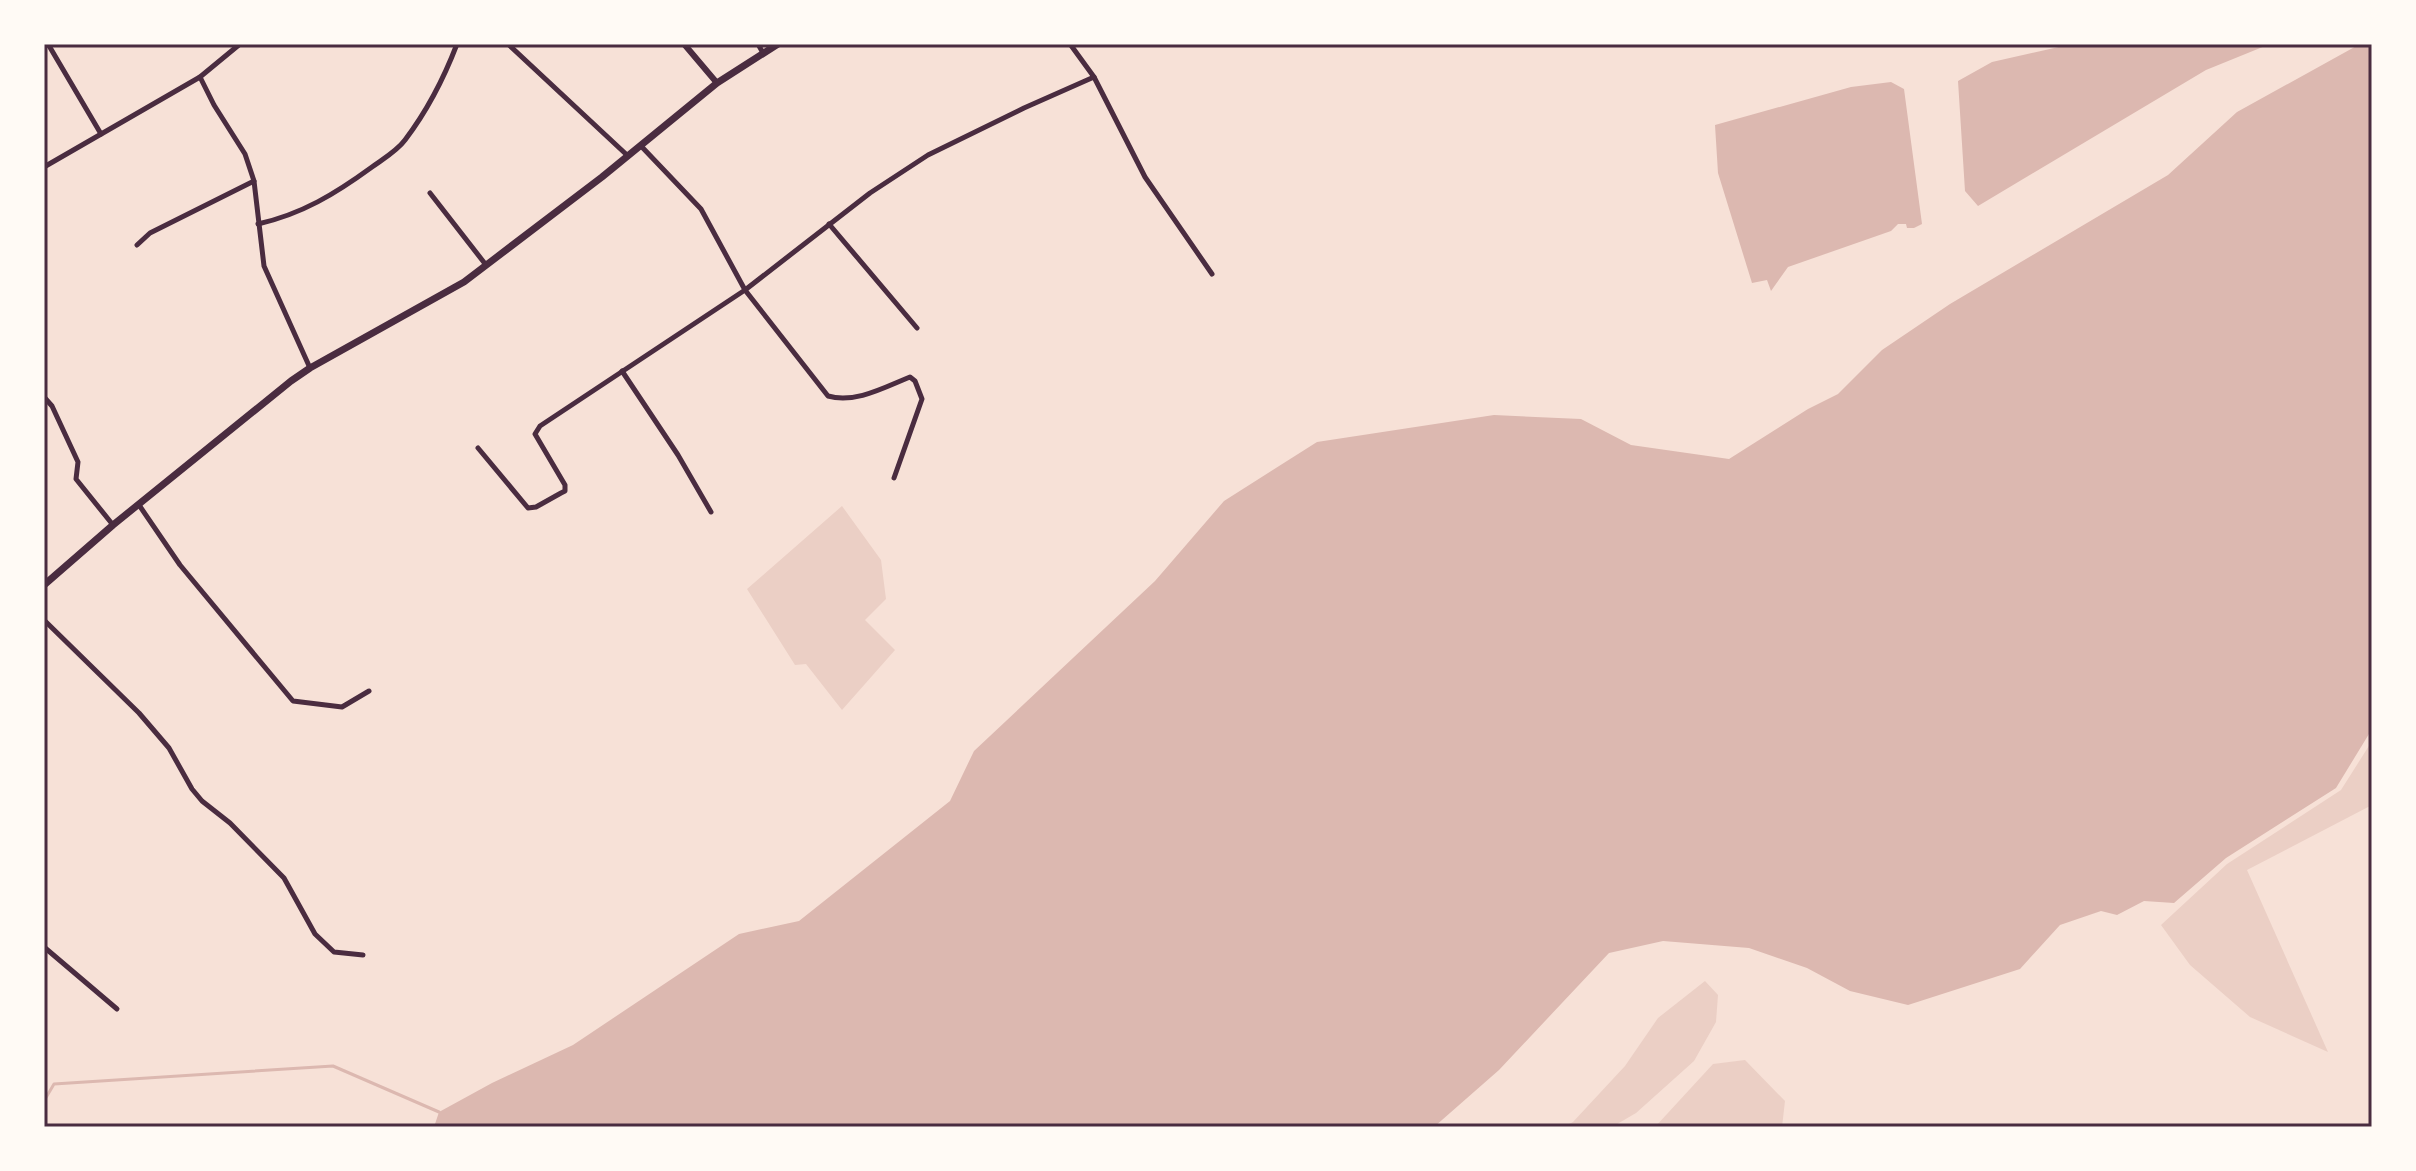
<svg xmlns="http://www.w3.org/2000/svg" width="2416" height="1171" font-family="'Work Sans',sans-serif">
<style>
.green{fill:#ebcfc5}
.water{fill:#dcb8b0}
.lines{fill:none;stroke-linecap:round;stroke-linejoin:round}
.stream{stroke:#dcb8b0;stroke-width:3}
.minor{stroke:#4a2c40;stroke-width:5}
.tertiary{stroke:#4a2c40;stroke-width:6}
.secondary{stroke:#4a2c40;stroke-width:7}
.neatline{fill:none;stroke:#4a2c40;stroke-width:3}
</style>
<rect width="100%" height="100%" fill="#f7e1d7"/>
<g class="green">
<polygon points="842,506 881,560 886,599 865,620 895,650 842,710 806,664 795,665 747,589"/>
<polygon points="2372,741 2372,805 2247,870 2328,1052 2250,1017 2190,965 2161,925 2227,864 2341,790"/>
<polygon points="1705,981 1718,995 1716,1022 1694,1061 1636,1113 1612,1127 1563,1127 1573,1122 1625,1066 1658,1018"/>
<polygon points="1745,1060 1785,1101 1782,1127 1655,1127 1713,1064"/>
</g>
<g class="water">
<polygon points="2072,44 2270,44 2206,70 1978,206 1965,191 1958,81 1992,62"/>
<polygon points="2360,44 2372,44 2372,729 2336,788 2226,858 2174,903 2144,901 2117,915 2101,911 2060,925 2020,969 1908,1005 1850,991 1807,968 1749,948 1663,941 1609,953 1499,1070 1434,1127 434,1127 439,1112 492,1083 573,1045 739,934 799,921 950,801 974,751 1155,581 1224,501 1317,442 1494,415 1581,419 1631,445 1729,459 1808,409 1838,394 1882,350 1950,304 2168,175 2237,112"/>
<polygon points="1891,82 1904,89 1922,224 1914,228 1907,228 1906,224 1898,224 1891,231 1788,267 1771,291 1767,280 1752,283 1718,173 1715,125 1851,87"/>
</g>
<g class="lines">
<polyline class="stream" points="44,1101 54,1084 333,1066 439,1112"/>
<g class="minor">
<polyline points="48,44 101,134"/>
<polyline points="508,44 628,156"/>
<polyline points="758,44 763,53"/>
<polyline points="1070,44 1094,77 1145,177 1212,274"/>
<polyline points="200,77 214,105 245,154 254,181 264,266 310,368"/>
<path d="M641,146L701,209L745,290L828,396C855,404 885,387 910,377L915,381L922,399L894,478"/>
<polyline points="44,167 200,77 240,44"/>
<polyline points="430,193 486,265"/>
<path d="M258,224C302,214 335,194 372,167C383,159 397,151 405,140C427,111 444,78 457,44"/>
<polyline points="829,224 917,328"/>
<polyline points="137,245 150,233 254,181"/>
<polyline points="622,371 678,455 711,512"/>
<polyline points="44,397 52,406 78,462 76,479 113,525"/>
<polyline points="478,448 528,508 536,507 561,493 565,491 565,485 535,434 540,426 745,290 870,193 928,155 1024,108 1094,77"/>
<polyline points="139,505 180,565 293,701 342,707 369,691"/>
<polyline points="44,620 139,713 169,748 192,789 202,801 230,823 284,878 315,934 334,952 363,955"/>
<polyline points="44,947 117,1009"/>
</g>
<polyline class="tertiary" points="684,44 717,83"/>
<polyline class="secondary" points="44,585 113,525 291,381 310,368 464,282 602,177 717,83 778,44"/>
</g>
<rect width="2416" height="1171" fill="none" stroke="#fffaf5" stroke-width="92"/>
<rect x="46" y="46" width="2324" height="1079" class="neatline"/>
</svg>
